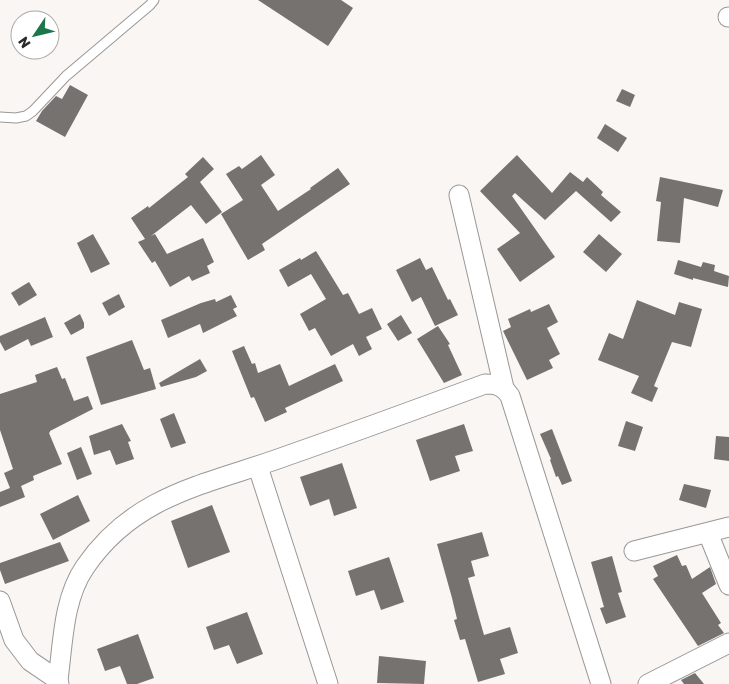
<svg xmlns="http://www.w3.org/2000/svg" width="729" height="684" font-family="Rubik,sans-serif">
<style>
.building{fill:#757270}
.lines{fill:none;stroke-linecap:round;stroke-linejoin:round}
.service-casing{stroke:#9a9795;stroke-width:11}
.minor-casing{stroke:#9a9795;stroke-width:21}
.service{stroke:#fff;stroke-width:9}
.minor{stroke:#fff;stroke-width:19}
</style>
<rect width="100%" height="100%" fill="#faf6f4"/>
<g class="building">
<polygon points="258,0 341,0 353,8 328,46"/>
<polygon points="70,85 88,95 65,137 36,121 42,111 56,96 62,99"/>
<polygon points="622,89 635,95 630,107 616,101"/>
<polygon points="605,124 627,138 618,152 597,138"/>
<polygon points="261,155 275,175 261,185 278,211 311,189 310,188 338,168 350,184 262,244 265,250 248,260 221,214 243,200 226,174 239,166 242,169"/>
<polygon points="517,155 552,193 570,172 583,182 587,177 603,192 601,195 621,212 611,222 576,191 545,220 515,193 512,196 555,257 520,282 497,249 520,233 480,191"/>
<polygon points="203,157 214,169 200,182 222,212 206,224 191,205 151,236 155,234 167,254 203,238 214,262 207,266 210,273 192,281 189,276 170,287 155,261 152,263 138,242 145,239 131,218 148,206 149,208 188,177 185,174"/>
<polygon points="660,177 723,190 718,207 684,198 680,243 657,241 661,202 656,201"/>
<polygon points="93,234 110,264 91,273 77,243"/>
<polygon points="599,234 622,254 606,272 583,252"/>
<polygon points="316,251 343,295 348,293 359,314 372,308 382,329 366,337 372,349 359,356 353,344 331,356 315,328 309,331 300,314 326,299 311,274 288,287 279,270 300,258 301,260"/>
<polygon points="420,258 426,270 432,267 448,300 450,299 458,315 435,326 421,297 412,302 396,270"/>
<polygon points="678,260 701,267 703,262 715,265 714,271 729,276 728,287 693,278 693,280 674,274"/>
<polygon points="29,282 37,295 19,306 11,293"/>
<polygon points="119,294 125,307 109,316 102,303"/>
<polygon points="231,295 237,307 233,309 237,316 203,333 200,324 168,338 161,320 201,303 215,299 216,302"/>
<polygon points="637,300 675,315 679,302 702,309 691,347 672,342 654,386 658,388 652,402 631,393 639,376 598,360 609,333 623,339"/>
<polygon points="549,304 558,322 547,328 560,354 549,360 553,368 527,380 503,331 511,327 508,319 530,309 531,312"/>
<polygon points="80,314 84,323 84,328 71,335 64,323"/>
<polygon points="401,315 412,333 398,341 387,324"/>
<polygon points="45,317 53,337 31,346 28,339 5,351 0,342 0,336"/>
<polygon points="438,326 450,344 448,345 462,375 444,383 417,339"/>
<polygon points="132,340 144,370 150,368 156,389 101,405 86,357"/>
<polygon points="244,346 252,364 255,363 258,373 280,364 289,386 335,364 343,381 285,408 287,412 265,422 254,397 251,398 232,351"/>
<polygon points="200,359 207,371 196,377 161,387 159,383"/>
<polygon points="57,367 62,379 65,378 74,401 88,396 93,409 50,431 50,432 49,433 62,464 33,476 34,480 21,486 25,497 0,507 0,492 10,488 4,473 13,469 0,430 0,394 37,382 35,375"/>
<polygon points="174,413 186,443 171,448 160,419"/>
<polygon points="626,421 643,427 635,451 618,446"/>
<polygon points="122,424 131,441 128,442 134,459 116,465 110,450 94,455 89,436"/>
<polygon points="464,424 473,451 455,456 460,471 430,481 416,440"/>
<polygon points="552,429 572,481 562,485 558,476 556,477 550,460 551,459 540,434"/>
<polygon points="716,436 729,437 729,461 714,459"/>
<polygon points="81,447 92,474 77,480 67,453"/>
<polygon points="342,463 357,508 334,516 329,499 310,506 300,477"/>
<polygon points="684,484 711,490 706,508 679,500"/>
<polygon points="78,495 90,521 53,540 40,514"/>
<polygon points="212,505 230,552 188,568 171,521"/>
<polygon points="482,532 489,556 471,561 475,576 468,578 478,614 484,635 510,627 518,653 500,659 505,674 478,682 465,639 460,640 454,620 457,619 452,598 437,544"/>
<polygon points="60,542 69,561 5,584 0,570 0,563"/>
<polygon points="677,555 682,566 686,565 692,579 710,567 716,584 702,593 721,623 718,625 724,633 698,646 653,579 658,576 653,566"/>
<polygon points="612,556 622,592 618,593 626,617 606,624 600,608 604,607 591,562"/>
<polygon points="389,557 404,602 381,610 374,590 356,596 348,571"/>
<polygon points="247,612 263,654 237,664 229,645 214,650 206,627"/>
<polygon points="138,634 154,678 137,684 127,684 120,666 105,671 97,649"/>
<polygon points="379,656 426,661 424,684 377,683"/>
<polygon points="695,673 704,684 684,684 681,680"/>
</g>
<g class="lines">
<defs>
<polyline id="service" points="0,117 16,118 26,116 33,111 66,76 150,5 154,0"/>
<g id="minor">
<polyline points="728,17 729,17"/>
<polyline points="459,195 504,388"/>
<polyline points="258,467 328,684"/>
<polyline points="708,533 729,585"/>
<polyline points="634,551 729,527"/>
<polyline points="0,601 14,640 30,661 58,680"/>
<path d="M59,684L58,680C63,643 63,599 85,567C136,492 211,484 289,455C355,432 420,408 485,384C497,384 503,386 510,396L601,684"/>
<polyline points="648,684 729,643"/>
</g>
</defs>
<use href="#service" class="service-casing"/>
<use href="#minor" class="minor-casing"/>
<use href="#service" class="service"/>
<use href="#minor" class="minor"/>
</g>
<g transform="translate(35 35) rotate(235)"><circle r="24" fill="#ffffff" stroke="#aaaaaa"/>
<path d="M0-4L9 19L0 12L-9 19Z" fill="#1c764b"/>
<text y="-8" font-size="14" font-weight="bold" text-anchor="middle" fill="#2b2a2a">N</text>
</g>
</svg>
